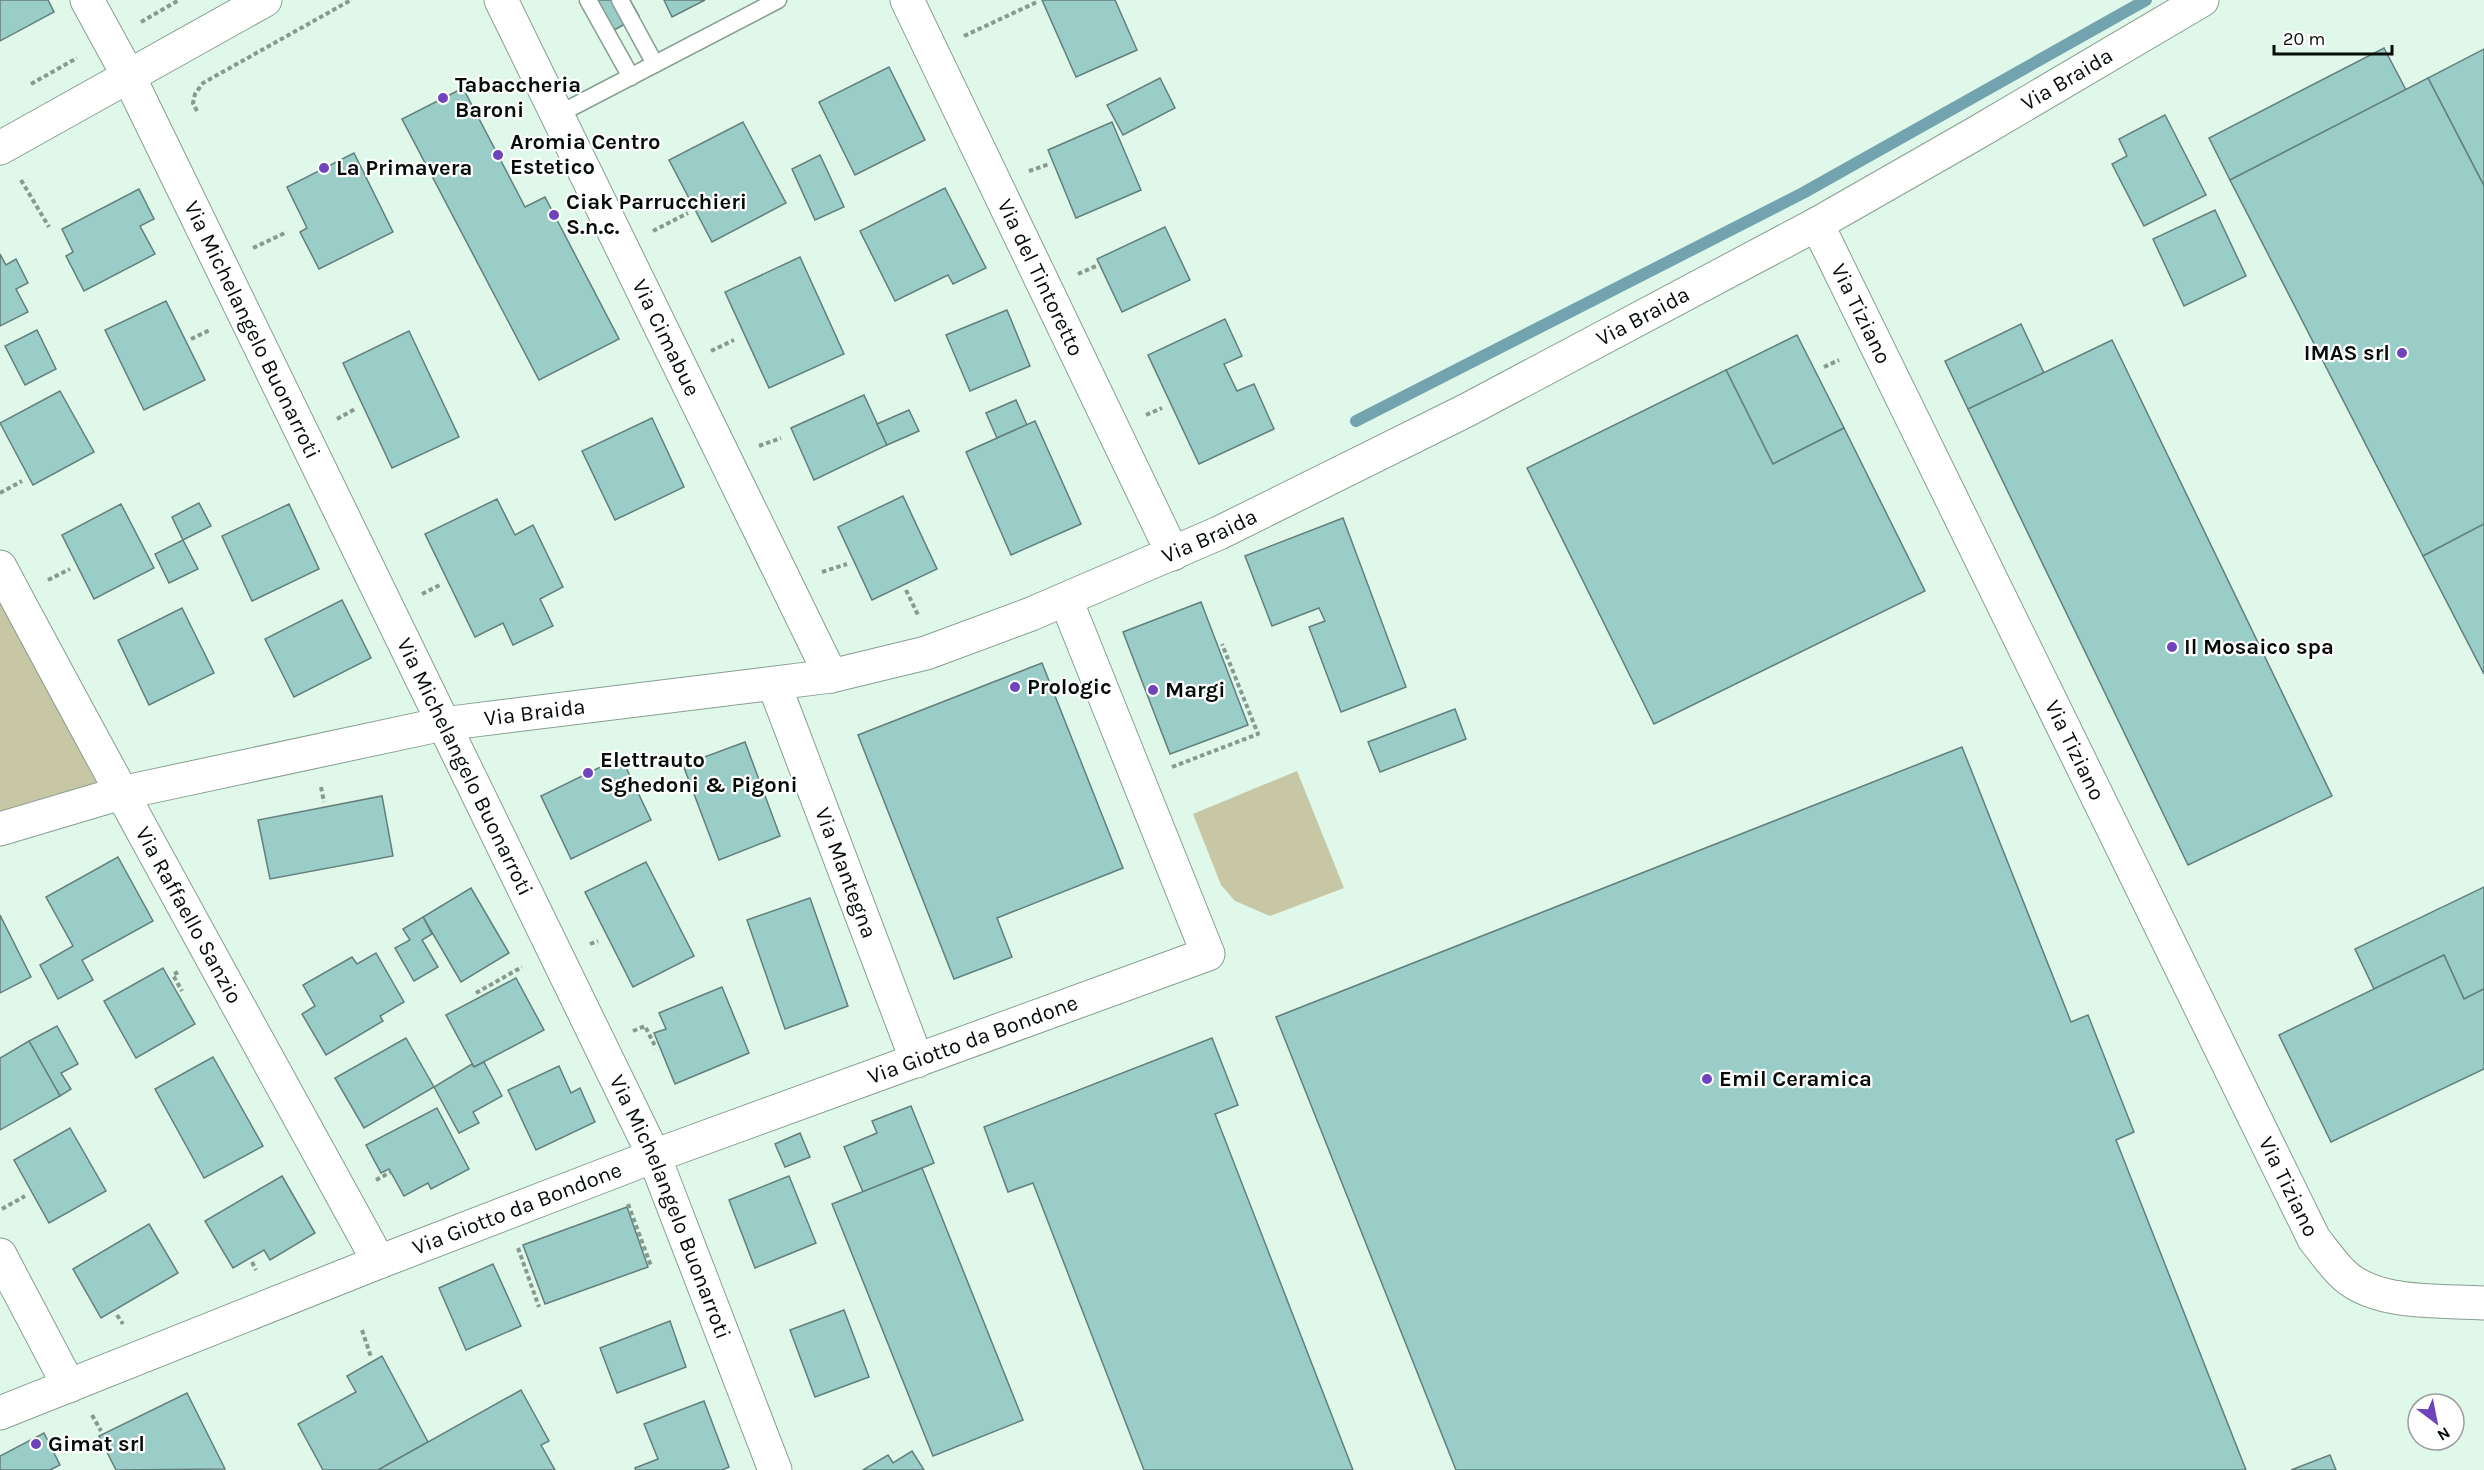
<svg xmlns="http://www.w3.org/2000/svg" width="2484" height="1470" font-family="Karla,sans-serif">
<style>
.green{fill:#c8c7a5}
.lines{fill:none;stroke-linecap:round;stroke-linejoin:round}
.stream{stroke:#73a3ae;stroke-width:12}
.building{fill:#9acdc8;stroke:#637f7c;stroke-width:1.5}
.service-casing{stroke:#879e91;stroke-width:19}
.minor-casing{stroke:#879e91;stroke-width:35}
.tertiary-casing{stroke:#879e91;stroke-width:35}
.path{stroke:#889a90;stroke-width:4;stroke-dasharray:4.5 3;stroke-linecap:butt}
.service{stroke:#fff;stroke-width:16}
.minor{stroke:#fff;stroke-width:33}
.tertiary{stroke:#fff;stroke-width:33}
.poi-dot{fill:#6f43bb;stroke:#fefefe;stroke-width:2}
.labels{text-anchor:middle;dominant-baseline:central;stroke-width:4.5;stroke-linejoin:round;paint-order:stroke}
.street-label{font-size:22px;fill:#060d09;stroke:#fefefe}
.poi-label{font-size:22px;font-weight:bold;fill:#060d09;stroke:#fefefe;text-anchor:start}
</style>
<rect width="100%" height="100%" fill="#dff8ea"/>
<g class="green">
<polygon points="0,567 124,796 0,838"/>
<polygon points="1297,771 1344,888 1270,916 1235,901 1221,885 1193,814"/>
</g>
<g class="lines">
<polyline class="stream" points="1356,421 1803,193 2146,0"/>
</g>
<g class="building">
<polygon points="0,0 48,0 54,12 0,41"/>
<polygon points="599,0 630,0 639,16 602,37 585,8"/>
<polygon points="664,0 705,0 672,17"/>
<polygon points="1042,0 1115,0 1137,50 1076,77"/>
<polygon points="2384,48 2406,90 2230,180 2209,138"/>
<polygon points="2484,49 2484,186 2428,78"/>
<polygon points="889,67 925,140 855,175 819,102"/>
<polygon points="1160,78 1175,108 1123,135 1107,105"/>
<polygon points="2428,78 2484,186 2484,524 2423,556 2230,180"/>
<polygon points="463,88 525,207 545,197 619,339 539,380 402,119"/>
<polygon points="2165,115 2206,195 2144,226 2112,164 2127,156 2119,139"/>
<polygon points="743,122 786,203 712,242 669,160"/>
<polygon points="1112,122 1141,190 1076,218 1048,150"/>
<polygon points="354,153 393,232 319,269 300,232 307,228 287,187"/>
<polygon points="820,155 844,207 815,220 792,169"/>
<polygon points="945,188 986,268 953,284 948,275 895,301 860,231"/>
<polygon points="139,189 154,219 140,226 155,254 84,291 66,256 73,252 62,229"/>
<polygon points="2215,210 2246,276 2184,306 2153,239"/>
<polygon points="1165,227 1190,280 1122,312 1097,259"/>
<polygon points="0,254 6,265 16,259 28,283 16,289 28,312 0,326"/>
<polygon points="800,257 844,354 769,388 725,292"/>
<polygon points="166,301 205,380 144,410 105,330"/>
<polygon points="1007,310 1030,366 970,391 946,335"/>
<polygon points="1225,319 1242,356 1224,364 1237,391 1254,384 1274,429 1199,464 1148,355"/>
<polygon points="2021,324 2044,373 1968,409 1945,361"/>
<polygon points="37,330 56,369 25,385 5,346"/>
<polygon points="409,331 459,437 392,468 343,363"/>
<polygon points="1797,335 1844,428 1773,464 1726,370"/>
<polygon points="2112,340 2332,796 2188,865 1968,409"/>
<polygon points="1726,370 1773,464 1844,428 1925,591 1654,724 1527,468"/>
<polygon points="60,391 94,452 33,485 0,423"/>
<polygon points="864,395 887,445 814,480 791,428"/>
<polygon points="1016,400 1027,425 997,438 986,413"/>
<polygon points="909,410 919,431 887,445 877,424"/>
<polygon points="652,418 684,487 615,520 582,451"/>
<polygon points="1035,421 1081,524 1011,555 966,452"/>
<polygon points="903,496 937,569 872,600 838,527"/>
<polygon points="497,499 515,535 533,525 563,587 540,599 553,626 513,645 503,623 475,637 425,534"/>
<polygon points="199,503 211,526 183,540 172,517"/>
<polygon points="121,504 154,568 94,599 62,535"/>
<polygon points="289,504 319,569 252,601 222,536"/>
<polygon points="1343,518 1406,687 1341,712 1309,627 1325,621 1319,608 1272,626 1245,556"/>
<polygon points="2484,524 2484,674 2423,556"/>
<polygon points="183,540 198,569 169,583 155,554"/>
<polygon points="342,600 371,658 294,697 265,639"/>
<polygon points="1201,602 1248,725 1170,754 1123,632"/>
<polygon points="182,608 214,673 149,705 118,640"/>
<polygon points="1042,663 1123,868 997,918 1012,957 954,979 858,735"/>
<polygon points="1455,709 1466,739 1380,772 1368,742"/>
<polygon points="745,742 780,836 719,860 683,765"/>
<polygon points="1962,747 2071,1022 2088,1015 2134,1132 2116,1140 2246,1470 1456,1470 1276,1017"/>
<polygon points="621,757 651,820 571,859 541,796"/>
<polygon points="382,796 393,856 270,879 258,820"/>
<polygon points="118,857 153,921 82,960 93,980 58,999 40,965 73,946 46,897"/>
<polygon points="646,862 694,956 633,987 585,892"/>
<polygon points="2484,887 2484,989 2464,999 2444,955 2374,989 2355,949"/>
<polygon points="471,888 509,953 461,982 423,917"/>
<polygon points="810,898 848,1006 785,1029 747,920"/>
<polygon points="0,915 31,977 0,993"/>
<polygon points="423,917 432,934 422,940 438,967 414,981 395,948 410,940 403,929"/>
<polygon points="376,953 404,1002 380,1016 383,1021 326,1055 302,1014 315,1006 303,985 352,957 357,964"/>
<polygon points="2444,955 2464,999 2484,989 2484,1069 2331,1142 2279,1035"/>
<polygon points="163,968 195,1024 136,1058 104,1001"/>
<polygon points="516,978 544,1030 474,1067 446,1015"/>
<polygon points="722,987 749,1053 675,1084 654,1033 666,1029 659,1013"/>
<polygon points="57,1026 78,1064 61,1073 71,1089 60,1096 29,1041"/>
<polygon points="406,1038 434,1087 364,1128 335,1078"/>
<polygon points="1212,1038 1238,1105 1215,1114 1353,1470 1144,1470 1033,1183 1008,1192 984,1127"/>
<polygon points="29,1041 60,1096 0,1130 0,1058"/>
<polygon points="213,1057 263,1146 204,1178 155,1089"/>
<polygon points="484,1062 502,1096 473,1112 479,1123 459,1133 434,1087 472,1064 474,1067"/>
<polygon points="559,1066 571,1093 580,1088 595,1122 536,1150 508,1090"/>
<polygon points="911,1106 934,1163 863,1192 844,1147 877,1133 872,1121"/>
<polygon points="437,1108 469,1169 431,1189 428,1183 404,1196 389,1169 381,1173 366,1145"/>
<polygon points="70,1128 106,1191 49,1223 14,1160"/>
<polygon points="800,1133 810,1157 785,1167 775,1144"/>
<polygon points="922,1168 1023,1420 933,1456 832,1204"/>
<polygon points="282,1176 315,1233 270,1260 264,1250 233,1268 205,1221"/>
<polygon points="789,1176 816,1243 755,1268 729,1200"/>
<polygon points="627,1207 648,1267 545,1304 523,1245"/>
<polygon points="149,1224 178,1273 101,1318 73,1269"/>
<polygon points="493,1264 521,1326 466,1350 439,1288"/>
<polygon points="844,1310 869,1377 815,1397 790,1330"/>
<polygon points="670,1321 686,1367 617,1393 600,1348"/>
<polygon points="382,1356 428,1442 378,1470 323,1470 298,1424 356,1392 347,1376"/>
<polygon points="521,1390 549,1441 541,1445 555,1470 378,1470"/>
<polygon points="187,1393 225,1469 116,1470 99,1436"/>
<polygon points="704,1401 729,1467 722,1470 636,1470 635,1468 658,1459 644,1424"/>
<polygon points="44,1433 60,1465 50,1470 0,1470 0,1456"/>
<polygon points="912,1451 924,1470 863,1470 888,1455 893,1463"/>
<polygon points="2330,1455 2336,1470 2291,1470"/>
</g>
<g class="lines">
<defs>
<g id="service">
<polyline points="588,0 631,77"/>
<polyline points="620,0 655,64"/>
<polyline points="557,115 778,0"/>
</g>
<g id="minor">
<path id="s1" d="M87,0L128,75L654,1156L775,1470"/>
<path id="s2" d="M501,0L831,676"/>
<path id="s3" d="M907,0L1173,554"/>
<path id="s4" d="M1817,224L2314,1239C2323,1250 2331,1262 2341,1272C2373,1306 2440,1300 2484,1303"/>
<path id="s5" d="M0,567C124,800 252,1030 379,1262"/>
<path id="s6" d="M774,684L917,1061"/>
<path id="s7" d="M0,829L121,793L443,724L831,676L926,653L1031,614L1219,533L1467,410L1817,224L1978,132L2202,0"/>
<polyline points="0,1255 69,1386"/>
<path id="s8" d="M0,1413L379,1262L654,1156L1208,954L1066,600"/>
</g>
<polyline id="tertiary" points="0,148 265,0"/>
</defs>
<use href="#service" class="service-casing"/>
<use href="#minor" class="minor-casing"/>
<use href="#tertiary" class="tertiary-casing"/>
<g class="path">
<polyline points="141,22 179,0"/>
<polyline points="964,36 1037,2"/>
<polyline points="31,84 77,58"/>
<polyline points="197,111 193,103 195,94 203,83 351,0"/>
<polyline points="1029,171 1049,164"/>
<polyline points="21,180 49,227"/>
<polyline points="653,231 688,213"/>
<polyline points="253,248 287,232"/>
<polyline points="1078,274 1096,266"/>
<polyline points="191,339 210,330"/>
<polyline points="711,351 734,340"/>
<polyline points="1824,367 1839,360"/>
<polyline points="1146,415 1162,408"/>
<polyline points="337,419 355,409"/>
<polyline points="759,446 781,438"/>
<polyline points="0,493 22,481"/>
<polyline points="822,572 847,564"/>
<polyline points="48,580 70,569"/>
<polyline points="906,590 919,617"/>
<polyline points="422,594 442,584"/>
<polyline points="1172,767 1258,734 1222,644"/>
<polyline points="321,787 324,802"/>
<polyline points="590,944 598,941"/>
<polyline points="178,972 173,975 182,991"/>
<polyline points="476,993 522,967"/>
<polyline points="633,1031 645,1026 656,1048"/>
<polyline points="376,1180 391,1172"/>
<polyline points="628,1204 651,1266"/>
<polyline points="2,1209 25,1196"/>
<polyline points="518,1248 539,1307"/>
<polyline points="252,1262 256,1270"/>
<polyline points="117,1315 123,1324"/>
<polyline points="362,1330 371,1357"/>
<polyline points="92,1415 101,1431"/>
</g>
<use href="#service" class="service"/>
<use href="#minor" class="minor"/>
<use href="#tertiary" class="tertiary"/>
</g>
<g class="poi-dot">
<circle cx="443" cy="98" r="6"/>
<circle cx="498" cy="155" r="6"/>
<circle cx="324" cy="168" r="6"/>
<circle cx="554" cy="215" r="6"/>
<circle cx="2402" cy="353" r="6"/>
<circle cx="2172" cy="647" r="6"/>
<circle cx="1015" cy="687" r="6"/>
<circle cx="1153" cy="690" r="6"/>
<circle cx="588" cy="773" r="6"/>
<circle cx="1707" cy="1079" r="6"/>
<circle cx="36" cy="1444" r="6"/>
</g>
<g class="labels">
<g class="street-label">
<text stroke="none"><textPath href="#s7" startOffset="2223">Via Braida</textPath></text>
<text stroke="none"><textPath href="#s3" startOffset="308">Via del Tintoretto</textPath></text>
<text stroke="none"><textPath href="#s4" startOffset="100">Via Tiziano</textPath></text>
<text stroke="none"><textPath href="#s7" startOffset="1737">Via Braida</textPath></text>
<text stroke="none"><textPath href="#s1" startOffset="369">Via Michelangelo Buonarroti</textPath></text>
<text stroke="none"><textPath href="#s2" startOffset="376">Via Cimabue</textPath></text>
<text stroke="none"><textPath href="#s7" startOffset="1251">Via Braida</textPath></text>
<text stroke="none"><textPath href="#s7" startOffset="548">Via Braida</textPath></text>
<text stroke="none"><textPath href="#s4" startOffset="586">Via Tiziano</textPath></text>
<text stroke="none"><textPath href="#s1" startOffset="855">Via Michelangelo Buonarroti</textPath></text>
<text stroke="none"><textPath href="#s6" startOffset="202">Via Mantegna</textPath></text>
<text stroke="none"><textPath href="#s5" startOffset="396">Via Raffaello Sanzio</textPath></text>
<text stroke="none"><textPath href="#s8" startOffset="1042">Via Giotto da Bondone</textPath></text>
<text stroke="none"><textPath href="#s4" startOffset="1072">Via Tiziano</textPath></text>
<text stroke="none"><textPath href="#s1" startOffset="1341">Via Michelangelo Buonarroti</textPath></text>
<text stroke="none"><textPath href="#s8" startOffset="556">Via Giotto da Bondone</textPath></text>
</g>
<g class="poi-label">
<text x="455" y="85">Tabaccheria<tspan x="455" dy="25">Baroni</tspan></text>
<text x="510" y="142">Aromia Centro<tspan x="510" dy="25">Estetico</tspan></text>
<text x="336" y="168">La Primavera</text>
<text x="566" y="202">Ciak Parrucchieri<tspan x="566" dy="25">S.n.c.</tspan></text>
<text x="2390" y="353" text-anchor="end">IMAS srl</text>
<text x="2184" y="647">Il Mosaico spa</text>
<text x="1027" y="687">Prologic</text>
<text x="1165" y="690">Margi</text>
<text x="600" y="760">Elettrauto<tspan x="600" dy="25">Sghedoni &amp; Pigoni</tspan></text>
<text x="1719" y="1079">Emil Ceramica</text>
<text x="48" y="1444">Gimat srl</text>
</g>
</g>
<g transform="translate(2436 1422) rotate(148)"><circle r="28" fill="#fefefe" stroke="#9b9e9c" stroke-width="1.5"/>
<path d="M0-4.5L10 22L0 15L-10 22Z" fill="#6f43bb"/>
<text y="-9" font-size="16" font-weight="bold" text-anchor="middle" fill="#060d09">N</text>
</g>
<path d="M2274 45v9h118v-9" fill="none" stroke="#060d09" stroke-width="3"/>
<text x="2283" y="45" font-size="18" fill="#060d09" stroke="#fefefe" stroke-width="4.5" paint-order="stroke">20 m</text>
</svg>
